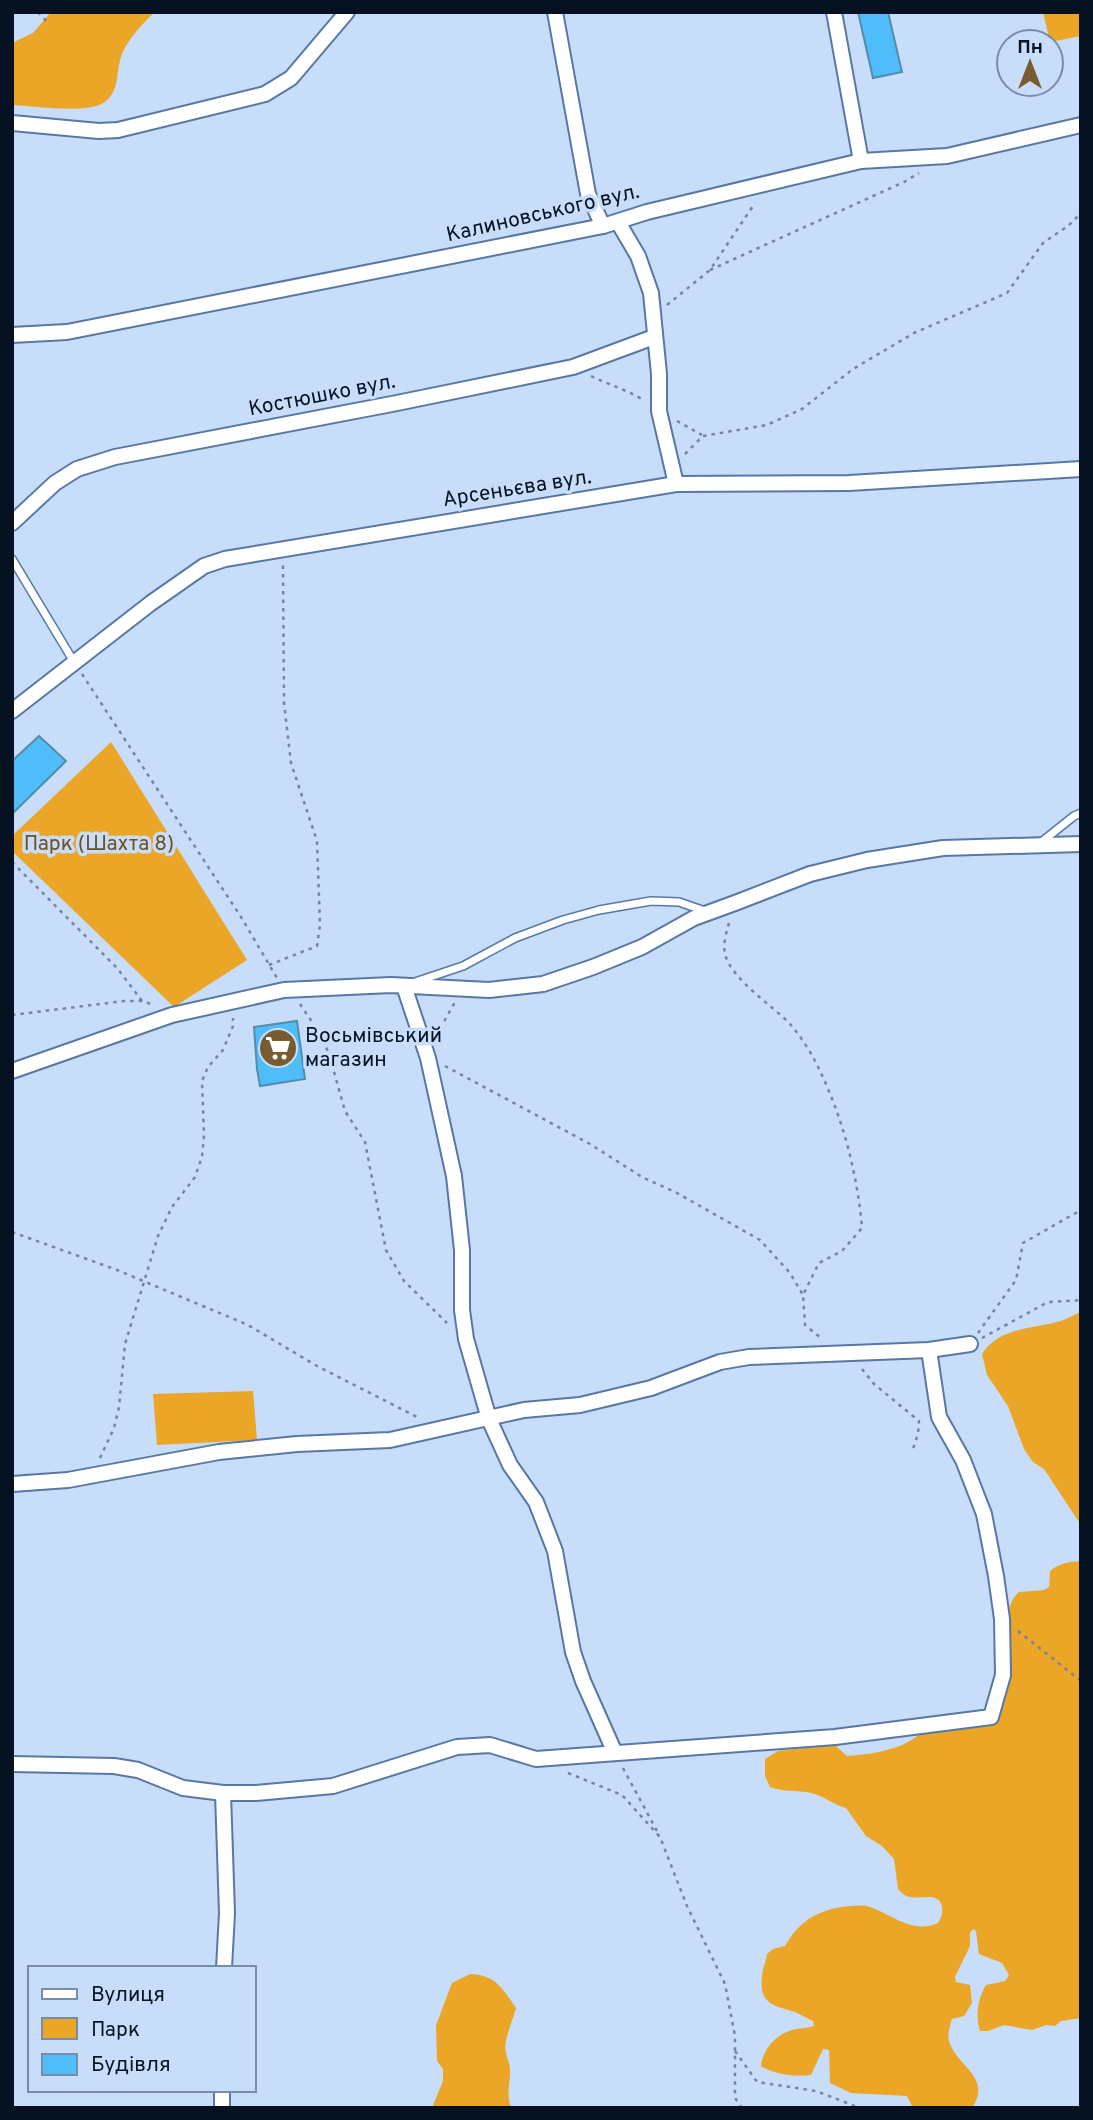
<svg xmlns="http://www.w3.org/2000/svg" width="1093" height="2120" font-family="Overpass,sans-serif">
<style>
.green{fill:#eba527}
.building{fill:#4ebdf9;stroke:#548cac;stroke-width:2}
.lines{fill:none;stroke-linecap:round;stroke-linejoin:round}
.lane-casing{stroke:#5878a4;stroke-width:10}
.street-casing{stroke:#5878a4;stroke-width:18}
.path{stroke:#74869d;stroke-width:2.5;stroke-dasharray:3.5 5;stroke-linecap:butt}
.lane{stroke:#fff;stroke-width:7}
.street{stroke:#fff;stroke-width:14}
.labels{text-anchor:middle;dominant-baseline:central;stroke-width:7;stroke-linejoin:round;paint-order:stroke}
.street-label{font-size:21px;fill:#061222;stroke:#c7ddfa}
.park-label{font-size:21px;fill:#6f501e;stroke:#c7ddfa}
.poi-label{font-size:21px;fill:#061222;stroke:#c7ddfa;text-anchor:start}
</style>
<rect width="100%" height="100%" fill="#c7ddfa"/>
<g class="green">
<path d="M51,12H155C143,23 128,39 122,54C115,71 121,92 103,103C86,114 34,106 12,105V43L33,33Z"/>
<polygon points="1043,12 1081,12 1081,36 1050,42"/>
<polygon points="111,742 247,960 174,1007 12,851 12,836"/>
<path d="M1081,1312V1525L1044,1469L1033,1462L1024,1449L1008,1406L987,1375L982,1354C999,1327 1033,1329 1061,1321C1068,1319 1074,1314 1081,1312Z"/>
<polygon points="253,1391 257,1440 157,1445 153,1394"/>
<path d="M1081,1561V2018L1061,2021L1055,2026L1046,2025L1032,2030L1004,2025L988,2031H980C975,2016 978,1998 986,1985L1005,1981L1009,1975L1002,1963L979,1954L976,1931L973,1929L970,1933V1946L955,1977L956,1982L970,1985L972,2003L964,2016L952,2019C950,2026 947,2034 949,2041C956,2066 993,2077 972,2108H913L907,2096L851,2093L830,2083L829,2050L823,2049L811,2075C796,2077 773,2074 761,2066C763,2048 777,2033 796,2029C802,2028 807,2028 814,2026L813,2021C806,2018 799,2013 792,2011C772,2006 759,2002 762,1977C762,1970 766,1962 767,1954L773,1949L785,1946C799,1920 821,1908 851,1906C856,1906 862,1905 867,1906C891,1913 911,1935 938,1923C941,1917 943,1914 942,1907C939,1890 918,1901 907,1896C903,1895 901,1892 898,1889L894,1859L882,1846L866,1836L846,1808C834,1805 827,1798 815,1794C800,1789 785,1793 770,1787L765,1776V1759L778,1751L804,1748C806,1730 815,1728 831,1730L837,1747L847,1756C873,1754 903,1750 922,1732L937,1731L940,1721L995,1717C1003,1705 1007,1693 1008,1679C1010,1655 999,1608 1019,1592L1044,1590L1049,1587L1050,1571C1060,1563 1068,1562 1081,1561Z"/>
<path d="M470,1974C496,1975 502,1988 516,2008C513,2019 508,2030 506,2041C503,2051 509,2059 510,2069C511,2081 505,2097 512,2108H432L443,2081V2069L437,2061L436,2025L452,1983Z"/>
</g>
<g class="building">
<polygon points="858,12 888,12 902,72 873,78"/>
<polygon points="39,736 66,761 12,814 12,761"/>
<polygon points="297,1021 305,1079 260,1086 257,1069 254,1027"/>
</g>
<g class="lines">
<defs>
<g id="lane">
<polyline points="12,559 74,662"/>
<polyline points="1039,844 1074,816 1081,813"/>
<polyline points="415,982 463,966 515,938 563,920 599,910 651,901 679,902 705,911"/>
</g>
<g id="street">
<polyline points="555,12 588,194 603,226"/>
<polyline points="834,12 861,161"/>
<polyline points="12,123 99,131 118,130 265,94 291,78 347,12"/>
<polyline points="618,222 638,256 651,293 659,374 659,411 676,484"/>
<polyline points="12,335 67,332 603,226 647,212 861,161 947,156 1081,125"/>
<polyline points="12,523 55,483 77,469 115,457 397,403 573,367 654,337"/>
<polyline points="12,711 151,603 204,566 225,559 676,484 849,483 1081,469"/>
<polyline points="404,986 428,1058 454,1176 462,1250 462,1310 466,1339 489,1419 510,1465 536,1502 555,1551 573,1652 583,1681 615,1753"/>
<polyline points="12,1071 172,1015 284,990 391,985 489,990 543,984 593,967 642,947 694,918 735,903 810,874 867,860 943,848 1081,844"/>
<polyline points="12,1484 68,1480 219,1452 297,1444 390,1440 524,1410 580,1405 651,1388 720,1362 749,1357 929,1350 970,1344"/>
<polyline points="12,1764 114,1766 138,1770 183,1788 223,1793 256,1793 333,1786 457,1747 490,1745 536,1759 835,1737 991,1717 1003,1675 1002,1619 996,1576 984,1514 963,1460 939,1417 929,1350"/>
<polyline points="223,1793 227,1913 224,1968"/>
<polyline points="222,2090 222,2108"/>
</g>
</defs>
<use href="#lane" class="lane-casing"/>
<use href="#street" class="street-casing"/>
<g class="path">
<polyline points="38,12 48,23"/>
<polyline points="710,270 904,182 919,173"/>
<polyline points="667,305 710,270 755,203"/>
<path d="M591,376C609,385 628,390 645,401"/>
<polyline points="677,421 702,435"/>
<polyline points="685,454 703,436 767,425 802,409 853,369 914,333 1007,293 1043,243 1068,226 1081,213"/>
<polyline points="82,674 241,917 277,978"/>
<polyline points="12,862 117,968 142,1001"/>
<path d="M729,923C726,933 723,944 725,954C731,979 773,1006 790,1024C799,1034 808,1048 814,1059C841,1111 857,1170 862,1228L842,1251L819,1263L803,1295L805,1325L821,1338"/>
<polyline points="269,965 317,946 320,925 317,841 291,763 284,703 283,565"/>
<polyline points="300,1004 320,1034 329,1054 345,1111 365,1142 386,1250 404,1281 447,1323"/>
<polyline points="12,1015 124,1001 142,1001 154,1005"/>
<polyline points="436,1036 455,1002"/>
<polyline points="445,1066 590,1144 642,1177 677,1193 760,1240 790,1273 803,1295"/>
<polyline points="12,1232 117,1270 248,1325 317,1366 419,1418"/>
<polyline points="978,1333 1016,1280 1023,1243 1081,1210"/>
<polyline points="982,1338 1048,1302 1081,1300"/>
<polyline points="862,1369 874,1384 919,1421 918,1434 912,1452"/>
<polyline points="100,1458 114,1428 119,1407 125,1344 158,1236 172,1207 195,1177 202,1157 204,1135 202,1081 208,1067 223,1050 233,1026 233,1018"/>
<polyline points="1018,1631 1081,1681"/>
<polyline points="623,1768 658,1833"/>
<polyline points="568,1773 622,1795 660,1837 687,1906 725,1984 735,2036 735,2098 742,2108"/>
<polyline points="735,2051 757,2082 816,2091 860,2108"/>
</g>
<use href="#lane" class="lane"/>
<use href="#street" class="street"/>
</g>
<defs>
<symbol id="supermarket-disc" viewBox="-11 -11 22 22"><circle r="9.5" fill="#785b2f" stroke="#c7ddfa"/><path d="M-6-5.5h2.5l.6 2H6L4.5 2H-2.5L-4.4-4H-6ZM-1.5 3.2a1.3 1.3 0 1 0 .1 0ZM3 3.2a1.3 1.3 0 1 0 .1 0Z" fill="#fff"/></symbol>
</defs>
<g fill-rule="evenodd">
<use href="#supermarket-disc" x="256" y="1026" width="44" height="44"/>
</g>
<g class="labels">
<g class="street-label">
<text transform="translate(543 214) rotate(-13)">Калиновського вул.</text>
<text transform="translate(322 396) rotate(-11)">Костюшко вул.</text>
<text transform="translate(517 489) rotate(-9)">Арсеньєва вул.</text>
</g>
<g class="park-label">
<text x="99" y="844">Парк (Шахта 8)</text>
</g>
<g class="poi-label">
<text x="305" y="1036">Восьмівський<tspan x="305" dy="24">магазин</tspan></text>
</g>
</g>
<rect width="1093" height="2120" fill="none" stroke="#061222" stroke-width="28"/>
<rect x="28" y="1966" width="228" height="126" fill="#c7ddfa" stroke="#7a8ca4" stroke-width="2"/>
<rect x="42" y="1989" width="35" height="10" fill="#ffffff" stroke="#7a8ca4" stroke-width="2"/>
<text x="91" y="2001" font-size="21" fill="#061222">Вулиця</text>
<rect x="42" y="2018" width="35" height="21" fill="#eba527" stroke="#7a8ca4" stroke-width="2"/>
<text x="91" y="2036" font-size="21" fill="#061222">Парк</text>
<rect x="42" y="2054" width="35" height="21" fill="#4ebdf9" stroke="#7a8ca4" stroke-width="2"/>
<text x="91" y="2071" font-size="21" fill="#061222">Будівля</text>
<g transform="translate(1030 63)"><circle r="33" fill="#c7ddfa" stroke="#7a8ca4" stroke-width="2"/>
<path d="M0-5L12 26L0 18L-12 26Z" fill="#785b2f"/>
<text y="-10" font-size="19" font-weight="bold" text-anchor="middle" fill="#061222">Пн</text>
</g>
</svg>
